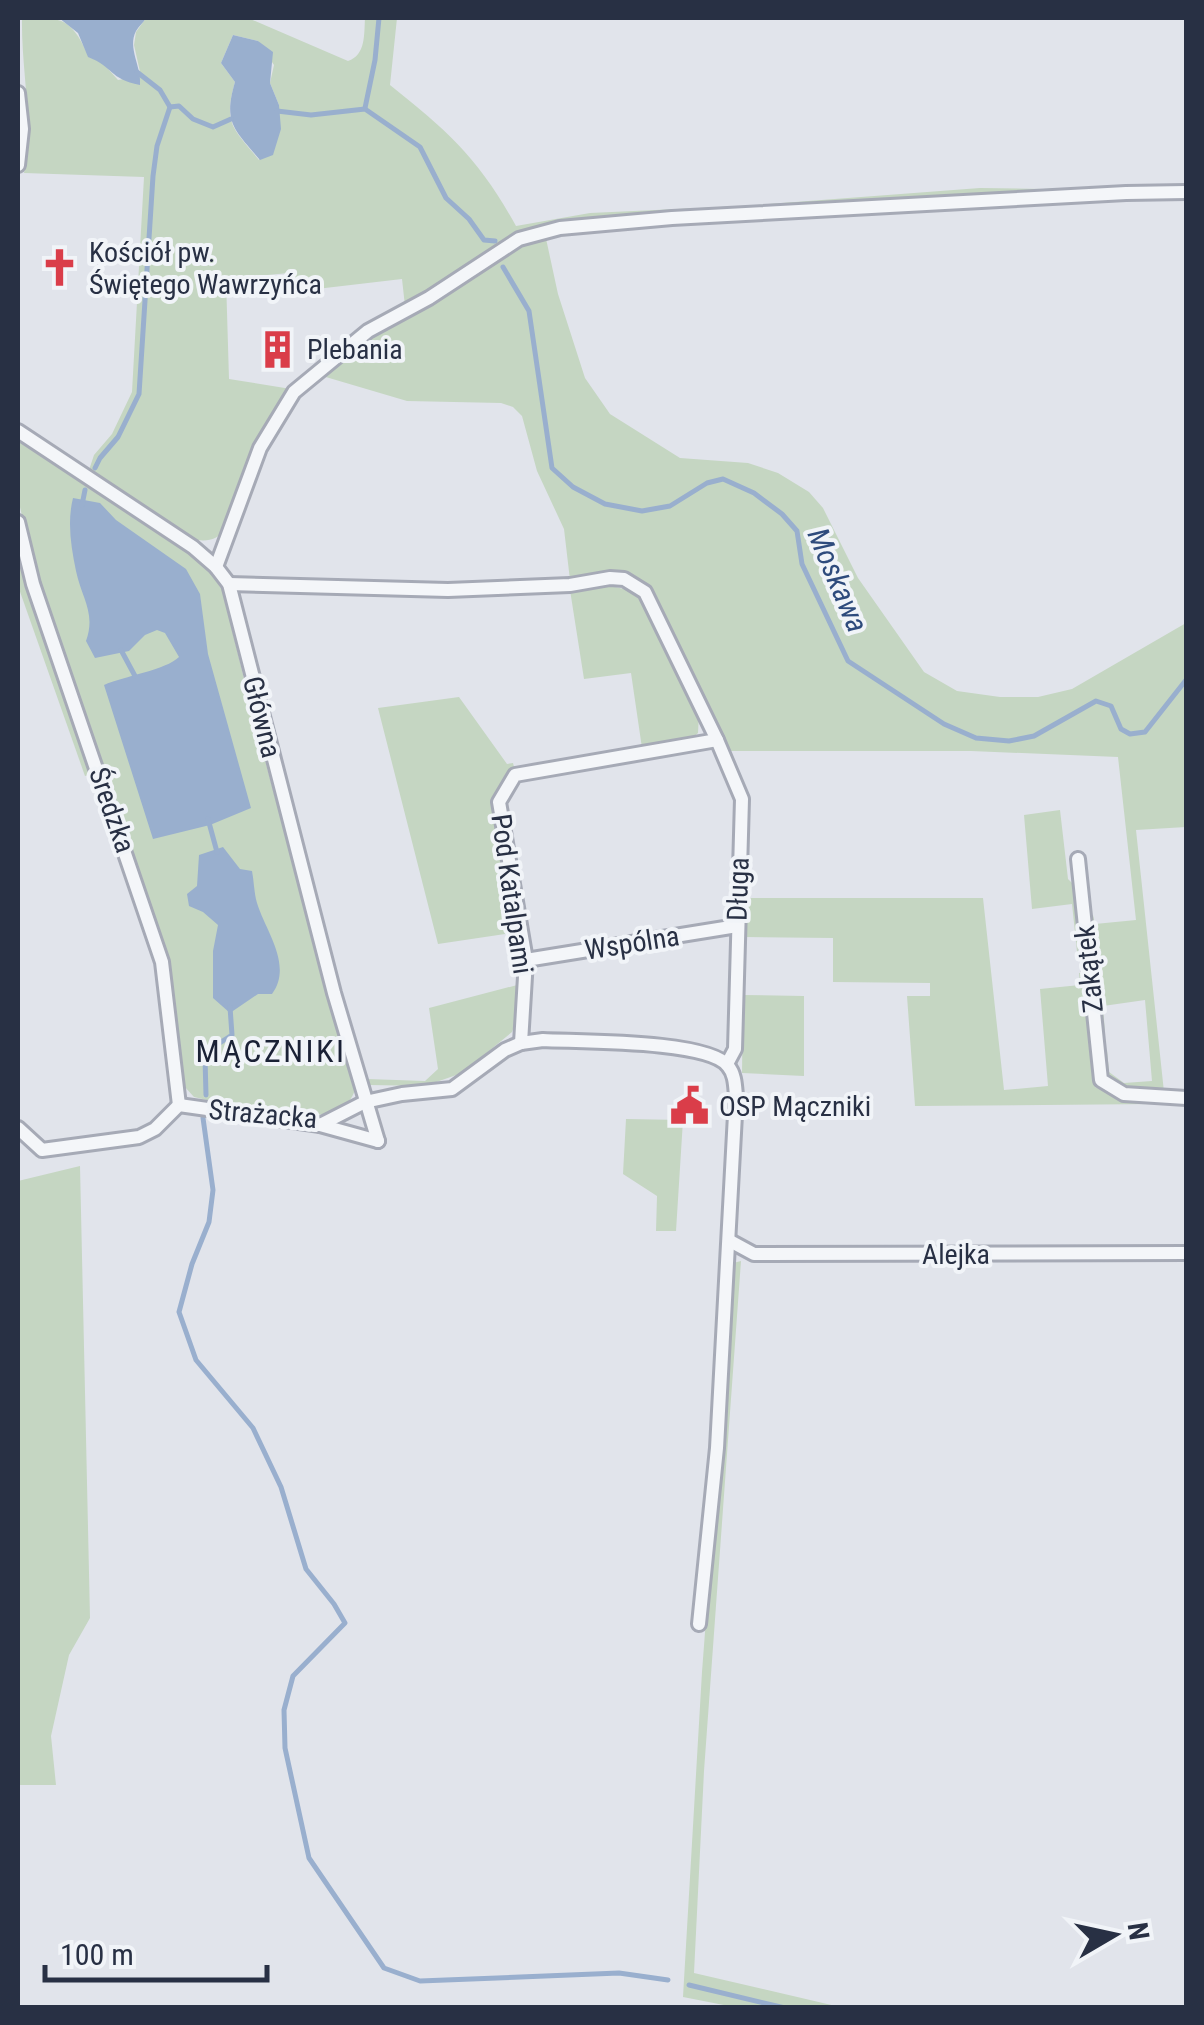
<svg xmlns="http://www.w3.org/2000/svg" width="1204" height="2025" font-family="'Roboto Condensed',sans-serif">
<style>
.green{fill:#c5d6c2;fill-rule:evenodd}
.water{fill:#99afce}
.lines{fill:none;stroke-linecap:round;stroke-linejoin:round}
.stream{stroke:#99afce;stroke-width:5}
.street-casing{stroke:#a6aab6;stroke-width:18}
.street{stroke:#f4f6f9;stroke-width:12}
.labels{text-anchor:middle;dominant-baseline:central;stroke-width:8;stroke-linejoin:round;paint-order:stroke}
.poi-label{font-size:28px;fill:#283044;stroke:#f1f4f8;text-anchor:start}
.street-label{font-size:28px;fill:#283044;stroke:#f1f4f8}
.water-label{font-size:30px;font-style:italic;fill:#2e4b7c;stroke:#f1f4f8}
.quarter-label{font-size:32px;letter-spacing:2.5px;fill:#1a2135;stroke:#f1f4f8}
</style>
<rect width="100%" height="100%" fill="#e1e4eb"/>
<g class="green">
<path d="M22,18C63,17 71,18 89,57L102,62L118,80L141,76L134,45L136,32L146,18H248L348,61C366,55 364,34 365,18H397L390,85C449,132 479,159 516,226L590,213L743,206L980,188L1043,189L1186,184V188L557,224L475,263L405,306L402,279L308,290L289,273L226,279L229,379L291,389C260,430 245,479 226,528C217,541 206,542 191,539L88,473L94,455L112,434L132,392L144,177L24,173C34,121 21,70 22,18ZM233,35L258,41L274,65L270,83L279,105L259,160C233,128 223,124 235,82L221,63Z"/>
<polygon points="545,234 558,294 585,378 610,414 680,458 748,463 778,473 809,492 823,508 858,578 924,672 957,691 1000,697 1038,697 1072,689 1186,623 1186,827 1136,830 1164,1092 1124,1089 1106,1074 1103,1050 1107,1050 1109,1072 1124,1083 1152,1081 1145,1000 1103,1006 1105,1033 1101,1032 1089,915 1093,915 1095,924 1136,920 1118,757 971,751 728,751 649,585 628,575 570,580 564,529 537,471 522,416 513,407 501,403 407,401 319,375 360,343 522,242"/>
<path d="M18,440L184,547L211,571L223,592L254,720L355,1089C343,1139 229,1105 194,1097L184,1086L163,940L32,561L18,498Z"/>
<polygon points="18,552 93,774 85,776 18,586"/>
<path d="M595,586C616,586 631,587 645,605L699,713L698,733L691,739L642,748L631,673L584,679L570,590Z"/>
<polygon points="459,697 507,764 513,763 514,767 493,798 521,954 515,954 511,933 438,944 378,708"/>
<polygon points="1060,810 1068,879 1076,887 1083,961 1078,961 1072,904 1032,909 1024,815"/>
<polygon points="747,898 983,898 1004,1090 1048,1086 1040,989 1080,985 1079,973 1084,973 1095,1087 1124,1099 1154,1104 915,1106 907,996 930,996 930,983 833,982 833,938 745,937"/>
<polygon points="521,984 518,1016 512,1032 462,1073 425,1086 370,1085 367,1079 425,1081 438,1069 429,1008"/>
<polygon points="743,995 804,996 804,1076 742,1073"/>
<polygon points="626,1119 683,1120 676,1231 656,1231 657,1196 623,1174"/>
<polygon points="80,1166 90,1618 69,1655 51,1736 56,1785 19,1785 18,1181"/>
<polygon points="741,1261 704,1771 694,1973 840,2007 734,2007 683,1997 702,1672 733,1263"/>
</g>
<g class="water">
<path d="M59,18H146C143,23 139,26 136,31C127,48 142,67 140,85C109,79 114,67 88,57L78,33Z"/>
<path d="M233,35L258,41L273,52L270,83L279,105L281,129L273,155L260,160C234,129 223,123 235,82L221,63Z"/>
<path d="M73,498L100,503L116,520L186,569L200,594L208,654L251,808L210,825L153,839L104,685C124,676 166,670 179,657L165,633L157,630L145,635L129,651L95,658L86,641C96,613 82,599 76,571C71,547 67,522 73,498Z"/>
<path d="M223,847L240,869L252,871C254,881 254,893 257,903C266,932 293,965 272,994H258L230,1013L213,998V951L218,925L203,912L189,906L187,894L197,886L199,855Z"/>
</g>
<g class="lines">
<g class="stream">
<polyline points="137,72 160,90 170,107 179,106 193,119 213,127 231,119"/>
<polyline points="365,108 375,60 379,18"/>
<polyline points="277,111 311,115 365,109 420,147 446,198 469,219 484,240 495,241"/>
<polyline points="503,267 529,311 552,468 573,487 605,504 642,511 670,506 707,483 723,479 754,493 782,514 797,531 802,564 848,661 944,724 976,738 1009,741 1034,736 1096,701 1111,706 1121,729 1130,734 1145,732 1186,680"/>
<polyline points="95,468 100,458 118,437 139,394 153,176 157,146 170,107"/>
<polyline points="82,505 85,490"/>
<polyline points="121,650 135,676"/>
<polyline points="208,819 217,852"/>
<polyline points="206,1095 205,1058 215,1046 232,1035 230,1007"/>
<polyline points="203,1118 213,1190 209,1222 192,1264 179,1312 196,1360 253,1428 281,1487 306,1569 334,1604 345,1623 293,1676 284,1710 285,1748 309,1858 384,1968 420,1981 619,1973 668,1980"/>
<polyline points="689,1985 785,2008"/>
</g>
<defs>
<g id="street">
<polyline points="18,93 22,129 18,165"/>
<polyline points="18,431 193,547 216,567 229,584 334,993 378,1141"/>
<polyline points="18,522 33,584 162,962 179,1105"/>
<polyline points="216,567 260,448 294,392 368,331 429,298 519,239 560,228 672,218 1126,193 1186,192"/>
<polyline points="229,584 448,590 570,585 610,578 624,579 645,592 717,740 742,799 735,1049 727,1064"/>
<polyline points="1078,859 1101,1080 1124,1094 1186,1098"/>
<polyline points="526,960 737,926"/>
<polyline points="521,1043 526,960 499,802 515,775 717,740"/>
<polyline points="320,1125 378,1141"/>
<path d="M18,1128L42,1150L139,1137L155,1129L179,1105L320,1125L365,1102L402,1094L452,1089L505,1050L521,1043L543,1040C579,1042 708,1040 728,1066C735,1074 735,1085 736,1096L717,1448L699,1624"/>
<polyline points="730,1241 754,1254 1186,1253"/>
</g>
</defs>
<use href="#street" class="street-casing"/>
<use href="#street" class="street"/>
</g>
<defs>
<symbol id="church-bare" viewBox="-9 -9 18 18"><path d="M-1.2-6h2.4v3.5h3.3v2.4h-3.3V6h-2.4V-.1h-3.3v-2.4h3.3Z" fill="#da3d49" stroke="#f1f4f8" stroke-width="2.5" paint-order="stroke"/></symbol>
<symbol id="building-bare" viewBox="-9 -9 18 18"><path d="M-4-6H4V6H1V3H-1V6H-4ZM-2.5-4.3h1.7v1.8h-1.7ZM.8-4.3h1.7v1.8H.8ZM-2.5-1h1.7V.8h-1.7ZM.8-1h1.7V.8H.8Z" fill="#da3d49" stroke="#f1f4f8" stroke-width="2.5" paint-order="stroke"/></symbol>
<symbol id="civic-bare" viewBox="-9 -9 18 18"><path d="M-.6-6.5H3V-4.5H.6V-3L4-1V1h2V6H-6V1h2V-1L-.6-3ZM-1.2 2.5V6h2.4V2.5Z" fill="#da3d49" stroke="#f1f4f8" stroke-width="2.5" paint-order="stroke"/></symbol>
</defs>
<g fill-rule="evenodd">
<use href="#church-bare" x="32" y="240" width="55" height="55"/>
<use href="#building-bare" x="250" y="322" width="55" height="55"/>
<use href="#civic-bare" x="662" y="1078" width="55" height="55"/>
</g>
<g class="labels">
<g class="poi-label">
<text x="89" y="252">Kościół pw.<tspan x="89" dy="32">Świętego Wawrzyńca</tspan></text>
<text x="307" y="349">Plebania</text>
<text x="719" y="1106">OSP Mączniki</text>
</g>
<g class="street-label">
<text transform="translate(262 717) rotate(76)">Główna</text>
<text transform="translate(112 810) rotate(71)">Średzka</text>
<text transform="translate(738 889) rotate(-88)">Długa</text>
<text transform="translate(512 894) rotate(82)">Pod Katalpami</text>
<text transform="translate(632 943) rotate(-9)">Wspólna</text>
<text transform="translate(1089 969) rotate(-96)">Zakątek</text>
<text transform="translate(263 1114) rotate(5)">Strażacka</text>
<text x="956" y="1254">Alejka</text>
</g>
<g class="water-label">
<text transform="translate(838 580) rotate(67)">Moskawa</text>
</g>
<g class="quarter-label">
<text x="271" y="1051">MĄCZNIKI</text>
</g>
</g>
<rect width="1204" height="2025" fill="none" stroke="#283044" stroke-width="40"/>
<g transform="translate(1114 1935) rotate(81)" stroke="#f1f4f8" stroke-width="8" paint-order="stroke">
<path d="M0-8L18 38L0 25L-18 38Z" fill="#283044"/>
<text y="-15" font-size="28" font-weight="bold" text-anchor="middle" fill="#283044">N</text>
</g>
<path d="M45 1965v15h222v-15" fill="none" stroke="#283044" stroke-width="5"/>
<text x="60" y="1965" font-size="30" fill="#283044" stroke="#f1f4f8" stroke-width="8" paint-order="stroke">100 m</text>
</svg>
